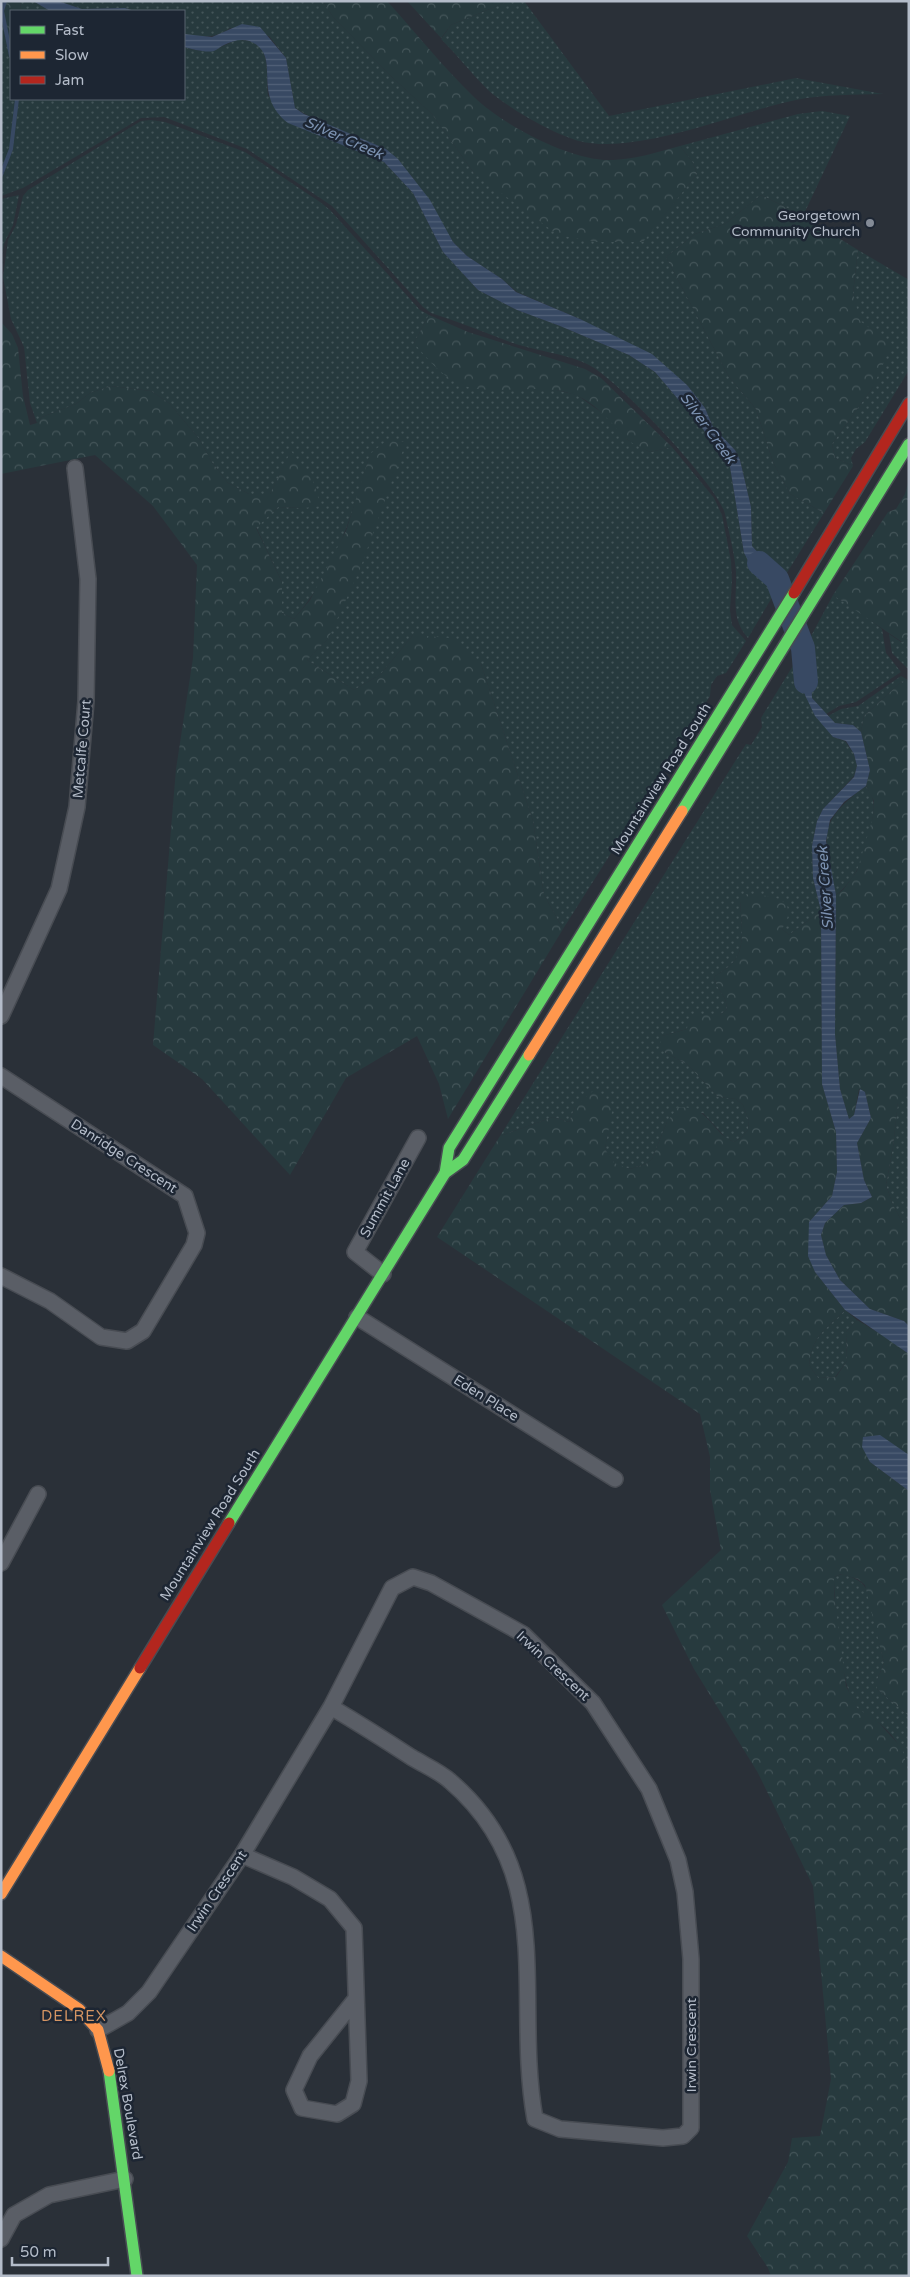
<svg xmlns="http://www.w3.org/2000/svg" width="910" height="2277" font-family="'Varela Round',sans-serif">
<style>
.grass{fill:url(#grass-dots)}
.forest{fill:url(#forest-crowns)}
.water{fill:url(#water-rules)}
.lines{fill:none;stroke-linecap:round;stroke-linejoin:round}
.stream{stroke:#384963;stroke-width:4}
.river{stroke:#384963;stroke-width:24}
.street-casing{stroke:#484c53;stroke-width:18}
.fast-casing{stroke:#484c53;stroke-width:14}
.slow-casing{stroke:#484c53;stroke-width:14}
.jam-casing{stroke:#484c53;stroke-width:14}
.street{stroke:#5a5e66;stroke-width:15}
.fast{stroke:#63d668;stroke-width:11}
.slow{stroke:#ff974d;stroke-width:11}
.jam{stroke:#b3261e;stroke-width:11}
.poi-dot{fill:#848b96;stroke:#1d2633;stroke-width:2}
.labels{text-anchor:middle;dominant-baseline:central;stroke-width:5;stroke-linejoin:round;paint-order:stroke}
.poi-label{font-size:14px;fill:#b4bcc9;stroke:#1d2633;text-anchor:end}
.street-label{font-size:14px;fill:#b4bcc9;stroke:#1d2633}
.water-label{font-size:15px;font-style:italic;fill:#7c92b1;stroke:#1d2633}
.neighbourhood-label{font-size:15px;letter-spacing:1px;fill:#d59563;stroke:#1d2633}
</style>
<defs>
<pattern id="grass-dots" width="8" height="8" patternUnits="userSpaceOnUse" patternTransform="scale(1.25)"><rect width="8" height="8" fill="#273a3e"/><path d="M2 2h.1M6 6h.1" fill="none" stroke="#445559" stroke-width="1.8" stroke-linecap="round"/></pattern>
<pattern id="forest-crowns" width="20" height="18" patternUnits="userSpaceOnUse" patternTransform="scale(1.25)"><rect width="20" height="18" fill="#273a3e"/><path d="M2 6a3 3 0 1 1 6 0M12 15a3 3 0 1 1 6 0" fill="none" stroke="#445559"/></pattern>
<pattern id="water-rules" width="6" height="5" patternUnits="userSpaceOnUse" patternTransform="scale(1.25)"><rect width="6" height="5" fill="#384963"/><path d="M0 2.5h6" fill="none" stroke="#526178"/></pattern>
</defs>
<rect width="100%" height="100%" fill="#2a3038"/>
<g class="grass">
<polygon points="21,1 33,1 50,11 20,11"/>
<path d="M58,1H323L333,17L392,77L432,114L474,173L643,241L697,174L693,163L680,146L798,114L822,111L850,116L803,216L761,195L725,224L695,234L666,257L729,377L756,409L773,462L790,494L824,513L785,576L765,560L752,546L751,507L740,460L735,450L713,427L705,408L687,385L580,319L517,292L502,279L467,256L453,242L411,175L295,108L286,58L269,36L230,28C215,39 201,37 184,34V11H135L125,8L82,9Z"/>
<path d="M509,1H524L609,116L796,78L883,94C855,95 824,94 796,100C737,112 637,156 579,141C553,134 506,107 487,89C471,73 457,55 441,39L451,25Z"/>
<path d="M237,40C274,39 265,70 268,96L384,162L413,193L443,252L478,290L517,310L560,326L629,355L655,372L700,425L730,467L744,553L777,589L748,638C730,618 737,597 736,573C735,555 729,533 725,514C719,486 616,378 589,365C568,354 536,351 513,343C486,333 459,322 431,313L423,307L332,206L247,149L164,117L141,118L23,188L1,196V45L11,44V99H184V47C212,55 212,50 237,40Z"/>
<path d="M151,120L165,122L245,152L320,202L330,210L420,310L429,315L414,343L501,389L548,388L577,395L608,417L628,440L650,452L672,447L714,498L722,515L731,561L732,581L730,610L732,625L746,641L726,673L717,676L711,685L710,696L691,727L563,929L544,895L533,821L481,664L413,635L381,674L354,690L307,660L328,639L370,454C353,513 335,572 294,619L282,613V582L256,527L278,507L304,508L291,452L270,494H249L228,483L211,461L200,440L169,403L151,391L111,386L90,393L76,404L42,417L37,423L30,403L24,347L11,319L3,277L8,240L16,225L23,196L28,190L141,121Z"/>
<polygon points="19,195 13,225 4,244 1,259 1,199"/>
<polygon points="858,250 909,280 909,370 865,442 856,449 851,458 853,466 835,458 832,444 873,387 853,293"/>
<polygon points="833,595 860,612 882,629 886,653 901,672 856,702 839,706 826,714 812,698 810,638"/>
<polygon points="889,634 901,642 909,636 909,670 892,653"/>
<path d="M802,651L805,695L833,737L845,741L854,754L857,766L854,776L823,809L817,821L812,846L813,878L821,911L789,935L782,929L788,913L740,901C741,918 746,945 735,960C730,967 721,972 714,977C717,991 727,995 727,1009L720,1015H695L687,1029L662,1036L664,1052L687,1064L718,1097L736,1099L743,1105L749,1121L748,1130L742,1137L734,1142L726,1138L703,1113L667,1122L652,1159L646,1164L630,1169L614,1164L605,1149L612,1106L575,1107L569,1122L553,1117L500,1136L746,744L751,745L762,727L761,718Z"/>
<polygon points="901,676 908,680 900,683 864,716 861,732 853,725 835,723 828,716 841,709 858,706"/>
<path d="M866,786C869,791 872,796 873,800C877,815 864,858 856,872C851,880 844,889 836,895C825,837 814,824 866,786Z"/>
<polygon points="909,1088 909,1223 901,1220 893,1205 886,1185 893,1147 898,1101"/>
<path d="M845,1310L857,1320L846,1332L847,1361L835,1377L818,1378L809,1365C813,1334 824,1332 845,1310Z"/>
<path d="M842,1574C854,1578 863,1580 868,1593L884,1663L877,1680V1689L909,1716V1778C906,1754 896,1735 876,1721C870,1717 861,1713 857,1708C841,1689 834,1603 834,1577Z"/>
</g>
<g class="forest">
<polygon points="1,1 21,1 20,11 11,11 11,44 1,45"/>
<path d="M323,1H387C416,33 443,67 474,97C503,125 572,162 613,160C636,159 658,152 680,146L693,163L697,174L643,242H596L558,235L474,173L432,114L392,77L333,17Z"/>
<polygon points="407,1 509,1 451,25 441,38"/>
<polygon points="761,195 803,216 858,250 853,293 860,321 892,344 873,387 832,444 835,458 853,466 824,513 790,494 773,462 756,409 729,377 666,257 695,234 725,224"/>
<path d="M429,315L468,332L585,369L601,378L672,447L650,452C643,448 633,445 627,439C611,424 597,403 575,395C537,380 490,400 455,382C439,373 426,357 414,343Z"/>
<polygon points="1,322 12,334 18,348 23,396 30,425 37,423 42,417 76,404 90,393 111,386 151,391 169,403 200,440 211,461 228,483 249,494 270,494 291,451 313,481 321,506 304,508 278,507 256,528 282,582 282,613 294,619 310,600 346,531 370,454 386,441 406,442 360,569 328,639 307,660 354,690 381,674 413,635 450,638 481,664 533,821 544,895 563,929 448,1119 439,1084 417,1036 346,1078 290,1175 202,1079 153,1045 176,769 193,658 197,565 153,506 95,455 1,474"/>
<polygon points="909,479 909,636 902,642 833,595 888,512 896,509 905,494"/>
<polygon points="908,680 909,1088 898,1102 893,1147 886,1185 893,1205 901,1220 909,1223 909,1326 904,1321 870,1309 840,1280 826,1255 821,1235 825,1223 844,1205 861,1203 872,1197 864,1180 857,1143 871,1118 865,1092 859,1089 854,1115 849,1119 840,1089 835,1034 836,895 843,890 857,871 873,817 874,801 866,786 870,770 861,732 864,716 900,683"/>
<path d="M746,894C759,896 791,894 788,914C788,919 784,925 782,929L789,935L821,911L822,1084L836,1132L837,1172L832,1196L809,1222L815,1272L845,1310C824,1332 813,1334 809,1365L818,1378L836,1377L847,1361L846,1332L857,1320L889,1339L909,1354V1455L897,1448L870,1462L909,1491V1716L877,1689V1680L884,1663L865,1585L858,1579L841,1574L834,1577V1594L846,1686L857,1708L878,1722L902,1748L908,1771L909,2276H771L768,2268L747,2236L788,2162L792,2138L820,2136L831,2079L813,1886L758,1773L694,1669L662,1605L721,1550L710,1490V1457L700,1414L437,1237L500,1136L553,1117L569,1122L575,1107L594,1090L613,1106L605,1149L614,1163L630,1169L646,1164L652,1159L667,1122L678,1107C712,1107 709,1131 734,1142L742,1137L748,1130L749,1121L743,1105L736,1099L718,1097L687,1064L664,1052L660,1044L662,1036L687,1029L688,1020L695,1014L720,1015L727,1009C727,995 717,991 714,977C721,972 730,967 735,960C746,945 741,918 740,901Z"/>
</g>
<g class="water">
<polygon points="33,1 58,1 82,9 125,8 135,11 50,11"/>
<path d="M242,24L260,27L286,58L295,108L304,114L386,149L398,159L430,200L453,242L467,256L502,279L516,292L580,319L652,354L687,385L705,408L713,427L735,450L740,460L751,507L752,546L765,560L785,576L777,589L752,567L744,553L730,467L700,425L655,372L629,355L560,326L517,310L478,290L443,252L413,193L384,162L288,123C254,96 277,64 259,47C249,37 236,39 224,45C221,46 217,50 214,51C205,53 193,49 184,47V34L212,37Z"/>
<polygon points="810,638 812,698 835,723 853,725 861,732 870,770 866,786 844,802 830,820 826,841 836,895 835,1034 840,1089 849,1119 854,1115 860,1089 865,1092 871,1118 857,1143 864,1180 872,1197 861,1203 844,1205 825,1223 821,1235 826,1255 840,1280 870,1309 904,1321 909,1326 909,1354 845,1310 815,1272 808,1256 809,1222 832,1196 837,1172 836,1132 822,1084 821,911 813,878 812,846 817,821 823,809 854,777 857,766 854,754 846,741 833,737 815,716 805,695 802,651"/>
<polygon points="880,1435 909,1455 909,1491 870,1462 862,1447 863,1437"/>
</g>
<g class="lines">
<g class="stream">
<polyline points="5,1 2,11 11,56"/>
<polyline points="1,175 11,149 17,99"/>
</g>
<polyline class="river" points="759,563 777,579 803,648 806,682"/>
<defs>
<g id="street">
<polyline points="1,1016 59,889 77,807 86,701 88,579 75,468"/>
<polyline points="1,1076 185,1196 197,1233 194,1245 143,1331 127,1341 101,1337 50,1301 1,1276"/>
<polyline points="383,1274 355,1252 418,1138"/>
<polyline points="357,1317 615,1479"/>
<polyline points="1,1563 38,1494"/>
<polyline points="242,1855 293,1877 330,1899 354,1928 359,2081 353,2104 337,2114 302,2108 294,2090 310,2056 355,2000"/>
<path d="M98,2030L128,2013L149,1992L242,1855L331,1707L392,1588L413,1577L431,1583L523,1634L593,1703L649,1789L678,1860L685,1892L691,1959V2128L683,2136L663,2138L560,2129L535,2119C513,1996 560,1875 450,1781C439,1771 424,1765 411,1757C385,1740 358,1723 331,1707"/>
<polyline points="1,2239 14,2215 49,2195 125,2179"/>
</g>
<g id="fast">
<polyline points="682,811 909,444"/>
<polyline points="445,1173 449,1148 794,593"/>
<polyline points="229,1523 445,1173 463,1160 529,1055"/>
<polyline points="109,2071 137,2276"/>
</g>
<g id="slow">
<polyline points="529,1055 682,811"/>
<polyline points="1,1894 140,1668"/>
<polyline points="1,1956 79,2009 98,2030 109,2071"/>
</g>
<g id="jam">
<polyline points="794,593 909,403"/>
<polyline points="140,1668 229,1523"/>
</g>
</defs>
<use href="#street" class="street-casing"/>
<use href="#fast" class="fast-casing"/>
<use href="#slow" class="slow-casing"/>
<use href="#jam" class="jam-casing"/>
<use href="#street" class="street"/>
<use href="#fast" class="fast"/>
<use href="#slow" class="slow"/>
<use href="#jam" class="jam"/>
</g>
<circle class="poi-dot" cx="870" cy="223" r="5"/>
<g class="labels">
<g class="poi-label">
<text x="860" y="215">Georgetown<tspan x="860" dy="16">Community Church</tspan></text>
</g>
<g class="street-label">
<text transform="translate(82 749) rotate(-85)">Metcalfe Court</text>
<text transform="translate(661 779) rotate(-58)">Mountainview Road South</text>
<text transform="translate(124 1156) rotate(33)">Danridge Crescent</text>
<text transform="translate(385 1198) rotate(-61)">Summit Lane</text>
<text transform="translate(486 1398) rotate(32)">Eden Place</text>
<text transform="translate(210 1525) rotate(-58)">Mountainview Road South</text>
<text transform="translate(553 1666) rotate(43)">Irwin Crescent</text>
<text transform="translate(217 1891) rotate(-56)">Irwin Crescent</text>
<text transform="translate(691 2045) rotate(-90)">Irwin Crescent</text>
<text transform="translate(128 2104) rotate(80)">Delrex Boulevard</text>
</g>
<g class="water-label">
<text transform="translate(344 138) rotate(24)">Silver Creek</text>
<text transform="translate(708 428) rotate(54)">Silver Creek</text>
<text transform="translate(825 888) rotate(-94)">Silver Creek</text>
</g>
<g class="neighbourhood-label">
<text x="74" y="2016">DELREX</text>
</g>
</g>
<rect width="910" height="2277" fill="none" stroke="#b4bcc9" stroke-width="5"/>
<rect x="10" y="10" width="175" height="90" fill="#1d2633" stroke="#59626f"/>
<rect x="20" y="26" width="25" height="8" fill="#63d668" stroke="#59626f"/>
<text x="55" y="35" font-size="15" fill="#b4bcc9">Fast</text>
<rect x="20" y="51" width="25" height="8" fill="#ff974d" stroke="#59626f"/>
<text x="55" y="60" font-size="15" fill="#b4bcc9">Slow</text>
<rect x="20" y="76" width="25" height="8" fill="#b3261e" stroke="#59626f"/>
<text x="55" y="85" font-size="15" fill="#b4bcc9">Jam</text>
<path d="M12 2257v8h96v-8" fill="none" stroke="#b4bcc9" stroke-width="2.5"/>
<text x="20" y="2257" font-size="15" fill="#b4bcc9" stroke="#1d2633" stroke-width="4" paint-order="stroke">50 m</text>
</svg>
